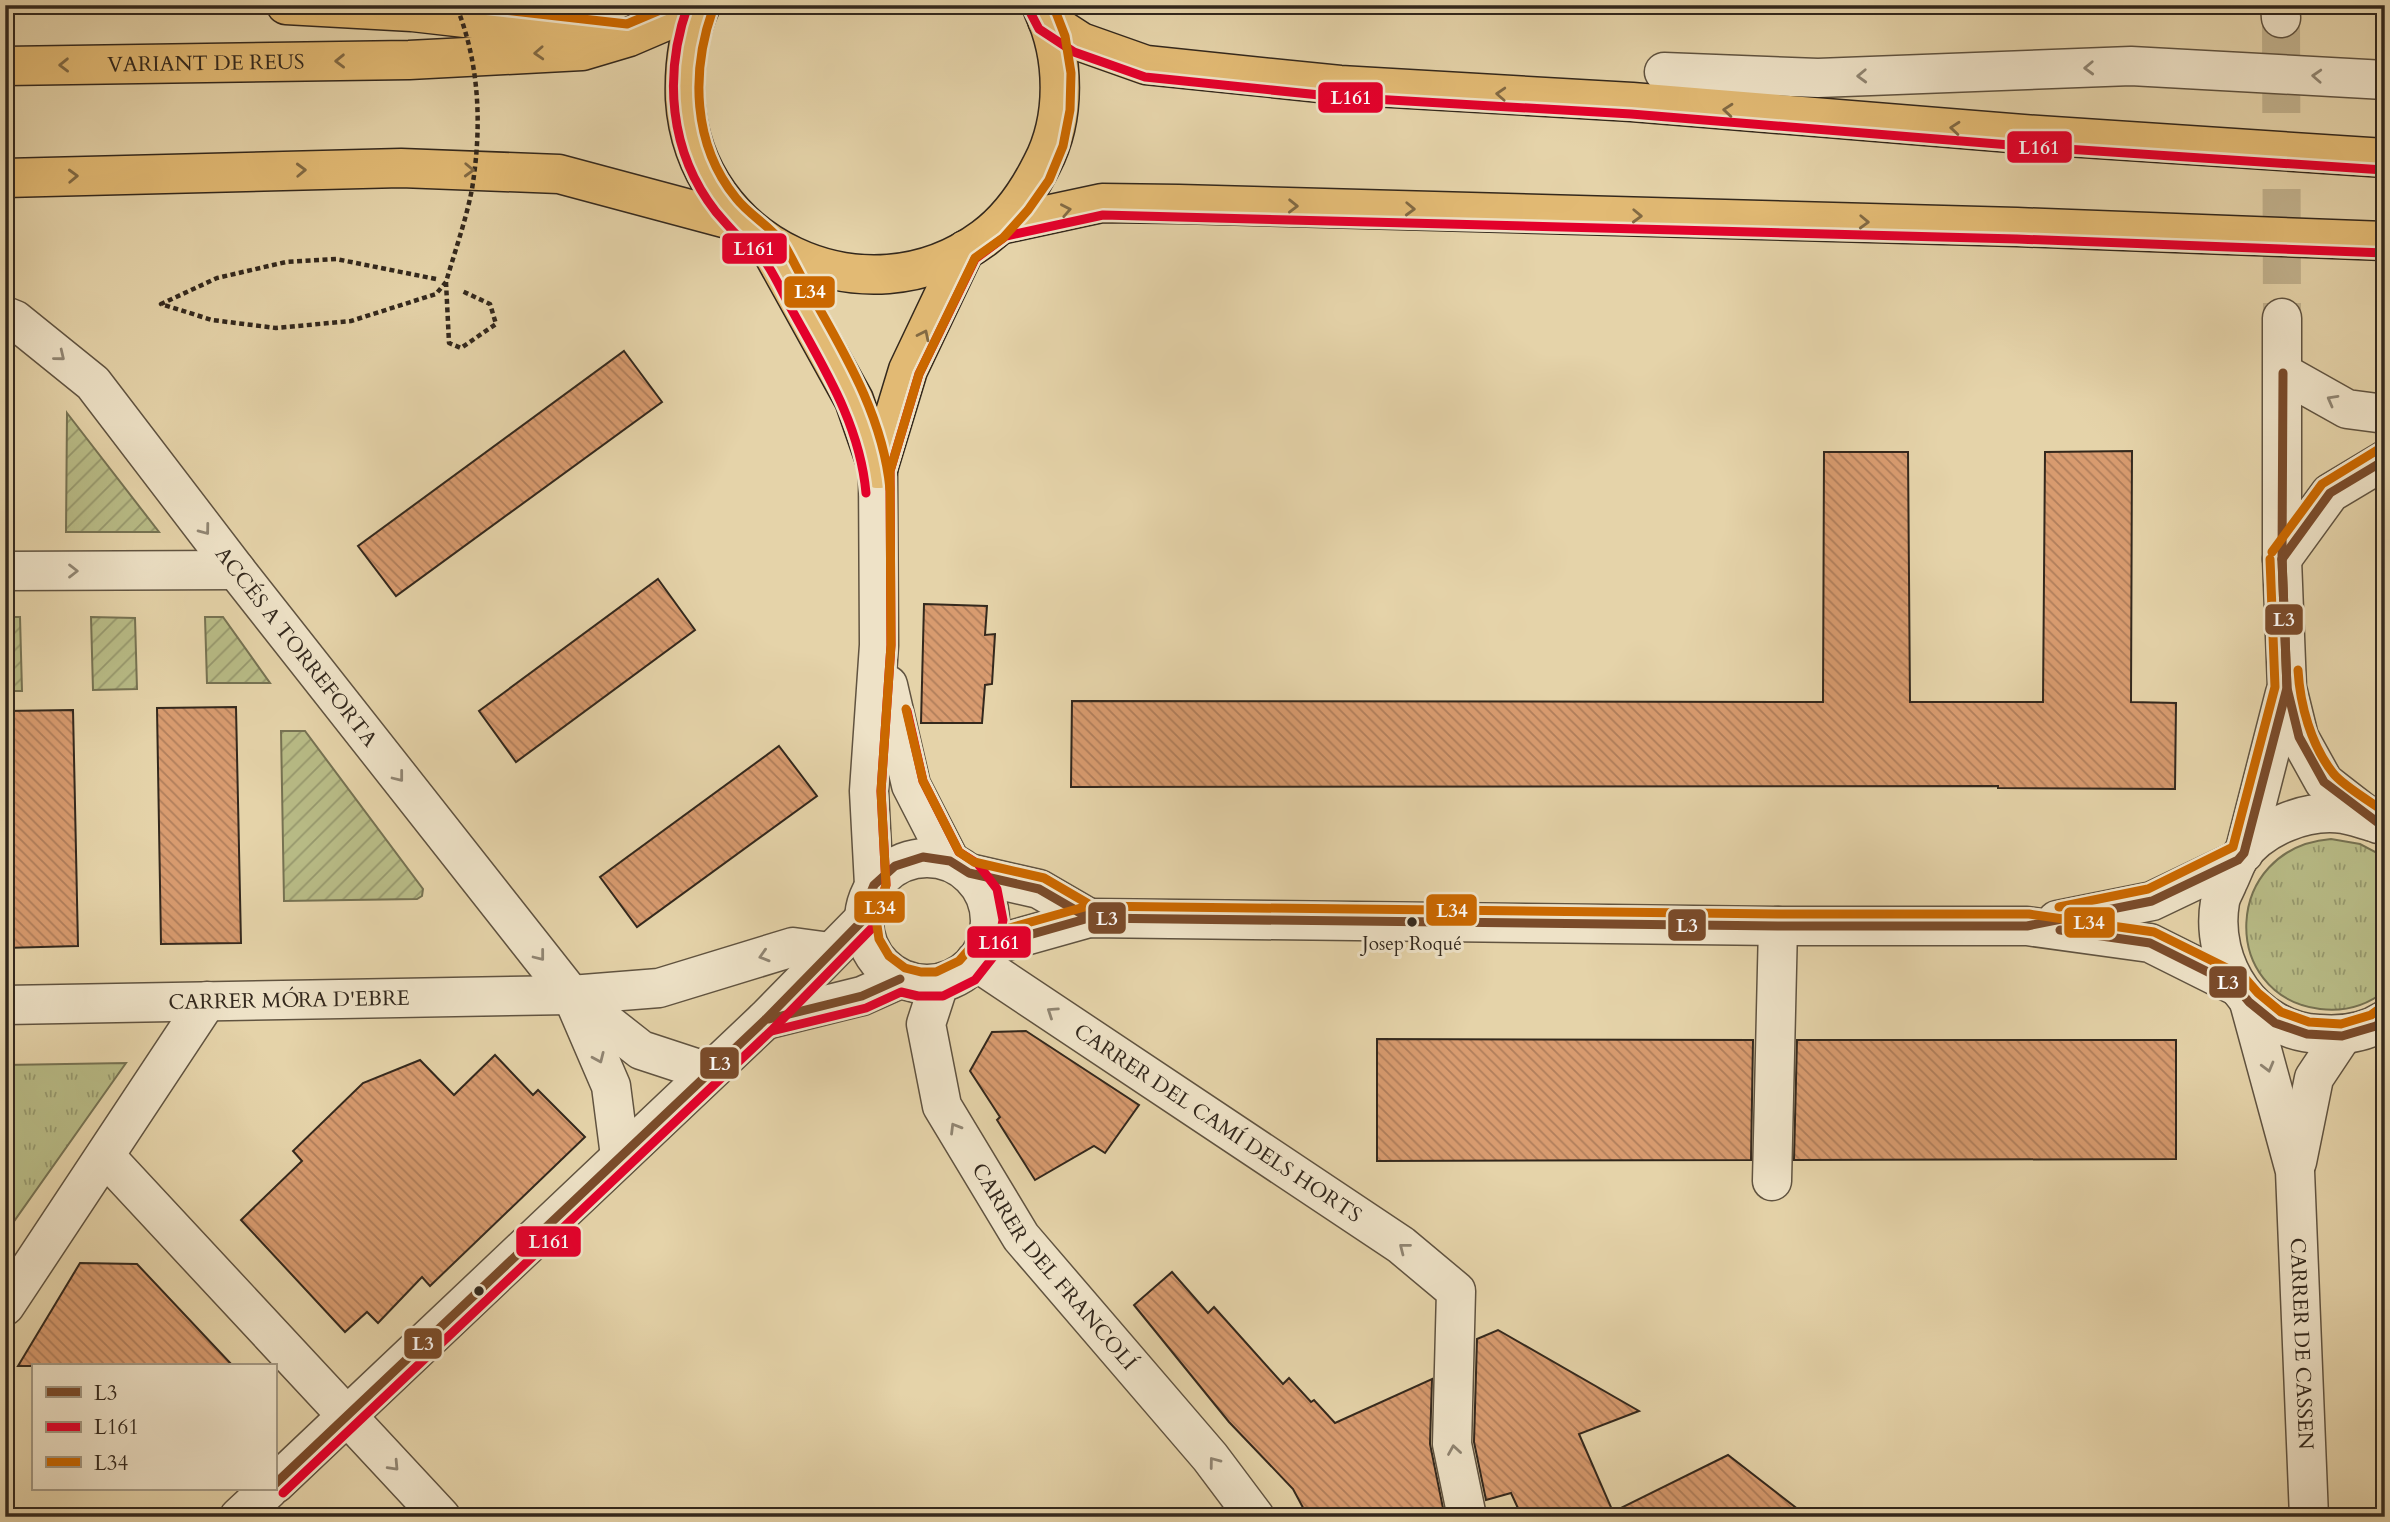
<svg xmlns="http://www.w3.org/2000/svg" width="2390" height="1522" font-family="Cardo,serif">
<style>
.grass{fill:url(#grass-tufts);stroke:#767252;stroke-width:2}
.garden{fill:url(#garden-furrows);stroke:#767252;stroke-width:2}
.building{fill:url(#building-back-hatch);stroke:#33281d;stroke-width:2}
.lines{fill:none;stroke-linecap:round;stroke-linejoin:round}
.minor-tunnel{stroke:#c1b18d;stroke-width:38;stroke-dasharray:38 19;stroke-linecap:butt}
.minor-casing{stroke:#605340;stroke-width:41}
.highway-casing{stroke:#33281d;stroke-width:41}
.path{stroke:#33281d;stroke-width:4.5;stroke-dasharray:5 3.5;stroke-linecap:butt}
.minor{stroke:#eee2c7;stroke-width:38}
.highway{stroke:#e2ba74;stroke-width:38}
.path-bridge{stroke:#33281d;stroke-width:4.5;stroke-dasharray:5 3.5;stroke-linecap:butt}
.bus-1-casing{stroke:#eee2c7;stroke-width:14}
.bus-2-casing{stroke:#eee2c7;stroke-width:14}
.bus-3-casing{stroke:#eee2c7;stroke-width:14}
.bus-1{stroke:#7a4b2a;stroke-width:9}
.bus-2{stroke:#e4002b;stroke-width:9}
.bus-3{stroke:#ca6800;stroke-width:9}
.oneway{stroke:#826a44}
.oneway2{stroke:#908572}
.bus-dot{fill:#33281d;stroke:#eee2c7;stroke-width:2.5}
.labels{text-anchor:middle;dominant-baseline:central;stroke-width:6;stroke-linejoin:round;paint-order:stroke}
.bus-label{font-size:19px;fill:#33281d;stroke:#eee2c7}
.street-label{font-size:21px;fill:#33281d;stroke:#eee2c7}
.line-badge{stroke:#eee2c7;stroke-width:2.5}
.badge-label{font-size:19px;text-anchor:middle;font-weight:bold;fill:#fff}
</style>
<defs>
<pattern id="grass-tufts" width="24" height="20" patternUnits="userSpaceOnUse" patternTransform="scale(1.75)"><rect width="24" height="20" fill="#b8bb86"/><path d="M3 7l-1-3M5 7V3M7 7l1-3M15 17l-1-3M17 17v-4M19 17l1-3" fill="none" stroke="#96986d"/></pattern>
<pattern id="garden-furrows" width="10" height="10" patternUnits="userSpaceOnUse" patternTransform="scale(1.75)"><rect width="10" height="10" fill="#b8bb86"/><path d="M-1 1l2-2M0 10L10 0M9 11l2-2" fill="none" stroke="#96986d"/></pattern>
<pattern id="building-back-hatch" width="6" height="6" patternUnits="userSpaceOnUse" patternTransform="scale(1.75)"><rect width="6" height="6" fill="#d89b6f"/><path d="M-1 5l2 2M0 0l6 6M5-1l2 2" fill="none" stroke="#b07e5b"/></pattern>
</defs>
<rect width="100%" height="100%" fill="#e5d3a9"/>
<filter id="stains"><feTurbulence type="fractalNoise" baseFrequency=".00286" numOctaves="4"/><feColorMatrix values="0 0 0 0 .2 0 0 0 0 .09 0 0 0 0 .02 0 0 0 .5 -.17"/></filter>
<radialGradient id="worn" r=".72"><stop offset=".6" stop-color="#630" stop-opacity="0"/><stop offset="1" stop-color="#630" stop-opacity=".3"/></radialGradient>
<g class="grass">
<polygon points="5,5 138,5 143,6 5,9"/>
<path d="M2331,839L2360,844L2385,857V991C2366,1006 2344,1012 2320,1009C2218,996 2222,848 2331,839Z"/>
<polygon points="126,1063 5,1234 5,1065"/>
</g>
<g class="garden">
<polygon points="67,413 159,532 66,532"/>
<polygon points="5,617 20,617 22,691 5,691"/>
<polygon points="91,617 135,618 137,689 93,690"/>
<polygon points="205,617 223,617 270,683 207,683"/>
<polygon points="281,731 305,731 423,889 422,896 417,899 284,901"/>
</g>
<g class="building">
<polygon points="624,351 662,402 396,596 358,546"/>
<polygon points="2132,451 2131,702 2176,703 2175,789 1998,788 1998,786 1071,787 1072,701 1823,702 1824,452 1908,452 1910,702 2043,702 2045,452"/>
<polygon points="658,579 695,630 516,762 479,711"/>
<polygon points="924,604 987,606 985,635 995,634 992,684 985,685 982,723 921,723"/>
<polygon points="236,707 241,943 161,944 157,708"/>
<polygon points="73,710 78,946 5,948 5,711"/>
<polygon points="779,746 817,796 637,927 600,877"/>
<polygon points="1026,1031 1139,1105 1105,1153 1094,1146 1035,1180 997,1120 1000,1117 970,1071 992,1032"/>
<polygon points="1377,1039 1753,1040 1751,1160 1377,1161"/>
<polygon points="1797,1040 2176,1040 2176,1159 1794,1160"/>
<polygon points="495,1055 533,1095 538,1090 585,1137 430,1286 422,1277 378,1323 367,1312 345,1332 241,1220 302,1161 293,1151 363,1083 420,1060 454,1095"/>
<polygon points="80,1263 137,1264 233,1366 18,1366"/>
<polygon points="1172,1272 1208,1313 1214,1307 1283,1384 1289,1378 1311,1402 1314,1400 1335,1423 1432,1379 1430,1444 1444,1513 1431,1517 1308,1517 1293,1489 1229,1422 1134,1305"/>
<polygon points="1498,1330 1639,1411 1579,1434 1613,1512 1728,1455 1808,1517 1522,1517 1511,1493 1486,1500 1474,1442 1477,1339"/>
</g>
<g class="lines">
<polyline class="minor-tunnel" points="2281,18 2282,318"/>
<defs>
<g id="minor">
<polyline points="2280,5 2281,18"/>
<polyline points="1664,72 1818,78 2131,66 2385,80"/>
<path id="s1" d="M5,316L15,320L93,383L236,570L571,995L641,1050L708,1072"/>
<polyline points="2282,318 2282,559 2287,688 2299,737 2324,782 2378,824"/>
<polyline points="2283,373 2347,409 2385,414"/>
<polyline points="2282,559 2330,493 2385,460"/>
<polyline points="5,571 236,570"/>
<polyline points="888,685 911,785 950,861"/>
<path d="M2373,822C2364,820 2353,815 2343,814C2306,809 2261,827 2239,858C2235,865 2232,874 2228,882C2226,888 2221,895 2220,902C2209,964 2253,1031 2319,1034C2342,1036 2365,1033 2385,1020"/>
<polyline points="2244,853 2285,693"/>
<circle cx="927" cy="921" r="63"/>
<polyline points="969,873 1039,889 1089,918"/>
<polyline points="874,885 869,791 879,645 878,469"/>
<polyline points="2057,920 2152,901 2238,860"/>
<polyline points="986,947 1089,918 1778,926 2027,926 2150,943 2236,986"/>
<path id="s2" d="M975,961L1401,1245L1456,1291L1452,1444L1467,1517"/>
<path id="s3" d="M939,984L926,1024L942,1106L1021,1237L1210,1457L1255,1517"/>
<polyline points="574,1000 611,1086 620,1156"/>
<path id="s4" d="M2249,1002L2295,1171L2309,1517"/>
<path id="s5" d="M5,1005L571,995L659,988L793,947L830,952"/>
<polyline points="765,1020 862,996 900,979"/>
<polyline points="105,1156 441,1517"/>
<polyline points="2297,1162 2314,1078 2342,1036"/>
<polyline points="1772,1181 1778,926"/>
<polyline points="5,1306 207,1001"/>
<polyline points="275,1484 765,1020 864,919"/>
<polyline points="239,1517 269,1489"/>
</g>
<g id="highway">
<polyline points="286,5 412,12 589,32"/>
<path d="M701,5C688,33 684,68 685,99C694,245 865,326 984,238C1010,219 1028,192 1042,164C1066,118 1065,57 1043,10"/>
<polyline points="1047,20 1081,42 1146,65 1340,85 1632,102 2023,134 2385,158"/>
<path id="s6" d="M5,66L409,60L582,51L629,37L699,7"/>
<polyline points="5,178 401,168 559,174 742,223"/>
<polyline points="1000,225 1102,203 1179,204 2017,227 2385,241"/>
<polyline points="767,243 854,400 878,469"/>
<polyline points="878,469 908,370 965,250"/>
</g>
</defs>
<use href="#minor" class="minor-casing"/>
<use href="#highway" class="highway-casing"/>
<polyline class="path" points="446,282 449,343 461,348 496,324 490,304 462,291"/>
<use href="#minor" class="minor"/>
<use href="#highway" class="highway"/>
<path class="path-bridge" d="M436,279L336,259L286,262L217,278L161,304L212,320L276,328L351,321L436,294L446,282C455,251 466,220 472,189C482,127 480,64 456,5"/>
<defs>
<g id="bus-1">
<polyline points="2283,373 2282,559 2287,688 2299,737 2324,782 2385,828"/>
<polyline points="2282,559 2330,493 2385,460"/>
<polyline points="864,919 867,902 874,885 895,866 923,857 950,861 969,873 1039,889 1089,918 1778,926 2027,926 2152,901 2238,860 2244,853 2287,688 2282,559"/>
<polyline points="2060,930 2150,943 2236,986 2249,1002 2275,1023 2307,1034 2342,1036 2376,1026 2385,1020"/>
<polyline points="986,947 1089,918 1118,918"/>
<polyline points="769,1019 862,996 900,979"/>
<polyline points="275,1484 765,1020 864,919"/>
</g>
<g id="bus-2">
<path d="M688,5C663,75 669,152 716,212C724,221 732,231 741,239C747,244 754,247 758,252C773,269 782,293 793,312C825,370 860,425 866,493"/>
<polyline points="1029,10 1039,29 1074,52 1145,77 1339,97 1631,114 2022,146 2384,170"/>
<polyline points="772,1031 866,1008 901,992 918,996 943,996 975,980 997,952 1003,920 997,889 978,864 959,852 923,781 907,711"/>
<polyline points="283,1493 773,1029 874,926 886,885 881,791 891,645 890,471 919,374 975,259 1006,236 1103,215 2017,239 2385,253"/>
</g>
<g id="bus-3">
<polyline points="460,5 627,24 672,5"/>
<polyline points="1053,5 1065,36 1071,73 1070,110 1063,146 1049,180 1028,210 1003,238 975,258 919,374 890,471 891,645 881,791 886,885 876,919 879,939 889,956 905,968 921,972 936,972 959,961 981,936 1088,906 1778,914 2029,914 2154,932 2243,976 2258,993 2281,1012 2309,1022 2341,1024 2371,1015 2378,1010"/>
<path d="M713,9C691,71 692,144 736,198C750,216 772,227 785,246C794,262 802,279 811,294C846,356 883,417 890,489"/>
<polyline points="2272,552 2322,484 2379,449"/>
<path d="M2298,670C2300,705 2311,745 2333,773C2342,785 2371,802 2385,812"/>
<polyline points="906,709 923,781 959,852 974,862 1044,878 1092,906 1110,906"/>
<polyline points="2059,907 2148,889 2233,847 2275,687 2270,559"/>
</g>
</defs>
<use href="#bus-1" class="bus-1-casing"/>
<use href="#bus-2" class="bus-2-casing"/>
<use href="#bus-3" class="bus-3-casing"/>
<use href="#bus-1" class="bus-1"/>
<use href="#bus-2" class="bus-2"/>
<use href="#bus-3" class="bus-3"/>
</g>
<defs><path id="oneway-chevron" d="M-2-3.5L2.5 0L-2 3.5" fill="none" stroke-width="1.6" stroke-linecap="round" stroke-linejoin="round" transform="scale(1.75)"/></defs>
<g class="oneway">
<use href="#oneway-chevron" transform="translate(539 53) rotate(177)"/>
<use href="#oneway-chevron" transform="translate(340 61) rotate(179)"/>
<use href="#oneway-chevron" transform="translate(64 65) rotate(179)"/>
<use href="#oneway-chevron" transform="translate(1501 94) rotate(-177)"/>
<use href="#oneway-chevron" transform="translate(1728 110) rotate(-175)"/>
<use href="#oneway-chevron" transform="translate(1955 128) rotate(-175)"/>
<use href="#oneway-chevron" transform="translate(301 170) rotate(-2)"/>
<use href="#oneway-chevron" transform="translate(469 170) rotate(2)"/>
<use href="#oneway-chevron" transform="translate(73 176) rotate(-2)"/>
<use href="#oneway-chevron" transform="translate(1293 206) rotate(1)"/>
<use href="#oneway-chevron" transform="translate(1410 209) rotate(2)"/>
<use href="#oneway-chevron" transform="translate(1066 210) rotate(-11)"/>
<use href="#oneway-chevron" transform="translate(1637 216) rotate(2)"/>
<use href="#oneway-chevron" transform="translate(1864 222) rotate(2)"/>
<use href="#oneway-chevron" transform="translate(924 335) rotate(-64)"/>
</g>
<g class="oneway2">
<use href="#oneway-chevron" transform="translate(2089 68) rotate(178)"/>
<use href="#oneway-chevron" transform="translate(1862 76) rotate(178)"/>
<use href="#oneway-chevron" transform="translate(2317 76) rotate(-177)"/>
<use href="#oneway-chevron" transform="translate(60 356) rotate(39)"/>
<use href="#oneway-chevron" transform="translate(2332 400) rotate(-151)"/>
<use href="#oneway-chevron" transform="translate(205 530) rotate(53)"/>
<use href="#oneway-chevron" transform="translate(73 571)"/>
<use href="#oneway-chevron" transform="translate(399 777) rotate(52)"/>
<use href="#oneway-chevron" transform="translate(540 956) rotate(52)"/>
<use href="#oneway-chevron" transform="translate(764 956) rotate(163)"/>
<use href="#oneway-chevron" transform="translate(1052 1012) rotate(-146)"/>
<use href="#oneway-chevron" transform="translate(599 1058) rotate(66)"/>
<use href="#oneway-chevron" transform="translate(2268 1067) rotate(75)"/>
<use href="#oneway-chevron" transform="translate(955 1128) rotate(-121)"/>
<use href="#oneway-chevron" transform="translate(1404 1248) rotate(-142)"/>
<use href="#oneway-chevron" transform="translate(1454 1450) rotate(-99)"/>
<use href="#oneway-chevron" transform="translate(1214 1462) rotate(-127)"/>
<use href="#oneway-chevron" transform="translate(394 1466) rotate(47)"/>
</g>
<g class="bus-dot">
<circle cx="1412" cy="922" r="6"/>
<circle cx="479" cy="1291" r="6"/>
</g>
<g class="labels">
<g class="bus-label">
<text x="1412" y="944">Josep Roqué</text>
</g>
<g class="street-label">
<text stroke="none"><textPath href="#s6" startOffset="201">VARIANT DE REUS</textPath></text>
<text stroke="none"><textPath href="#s1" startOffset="444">ACCÉS A TORREFORTA</textPath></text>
<text stroke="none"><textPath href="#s5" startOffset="284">CARRER MÓRA D'EBRE</textPath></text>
<text stroke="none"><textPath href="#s2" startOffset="292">CARRER DEL CAMÍ DELS HORTS</textPath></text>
<text stroke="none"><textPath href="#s3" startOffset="322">CARRER DEL FRANCOLÍ</textPath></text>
<text stroke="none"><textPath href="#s4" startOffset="348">CARRER DE CASSEN</textPath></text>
</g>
</g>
<g class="line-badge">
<rect x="1317" y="81" width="67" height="33" rx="7" fill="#e4002b"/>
<rect x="2006" y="130" width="67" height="34" rx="7" fill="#e4002b"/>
<rect x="721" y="232" width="67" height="33" rx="7" fill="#e4002b"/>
<rect x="783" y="275" width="53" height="34" rx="7" fill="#ca6800"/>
<rect x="2264" y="603" width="40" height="33" rx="7" fill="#7a4b2a"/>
<rect x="853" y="890" width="53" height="34" rx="7" fill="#ca6800"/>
<rect x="1425" y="893" width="53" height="34" rx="7" fill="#ca6800"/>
<rect x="1087" y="901" width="40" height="34" rx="7" fill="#7a4b2a"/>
<rect x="2063" y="906" width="53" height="33" rx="7" fill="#ca6800"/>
<rect x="1667" y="908" width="40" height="34" rx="7" fill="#7a4b2a"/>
<rect x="966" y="925" width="66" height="34" rx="7" fill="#e4002b"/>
<rect x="2208" y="965" width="40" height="34" rx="7" fill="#7a4b2a"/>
<rect x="699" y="1046" width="41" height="34" rx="7" fill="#7a4b2a"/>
<rect x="515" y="1225" width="67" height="33" rx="7" fill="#e4002b"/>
<rect x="403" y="1327" width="40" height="33" rx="7" fill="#7a4b2a"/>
</g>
<g class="badge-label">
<text x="1351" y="104">L161</text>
<text x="2039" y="154">L161</text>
<text x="754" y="255">L161</text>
<text x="810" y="298">L34</text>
<text x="2284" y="626">L3</text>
<text x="880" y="914">L34</text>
<text x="1452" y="917">L34</text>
<text x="1107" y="925">L3</text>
<text x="2089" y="929">L34</text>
<text x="1687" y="932">L3</text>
<text x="999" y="949">L161</text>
<text x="2228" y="989">L3</text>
<text x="720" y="1070">L3</text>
<text x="549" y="1248">L161</text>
<text x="423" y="1350">L3</text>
</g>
<rect width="2390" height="1522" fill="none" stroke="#e5d3a9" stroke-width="28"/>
<rect x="7" y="7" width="2376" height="1508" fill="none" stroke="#33281d" stroke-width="3.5"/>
<rect x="14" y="14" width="2362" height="1494" fill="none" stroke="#33281d" stroke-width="2"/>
<rect x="32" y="1364" width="245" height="126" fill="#eee2c7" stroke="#a39883" stroke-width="2"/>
<rect x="46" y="1387" width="35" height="10" fill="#7a4b2a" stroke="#a39883" stroke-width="2"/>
<text x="94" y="1400" font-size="21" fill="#33281d">L3</text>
<rect x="46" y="1422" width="35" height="10" fill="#e4002b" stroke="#a39883" stroke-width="2"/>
<text x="94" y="1434" font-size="21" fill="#33281d">L161</text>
<rect x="46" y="1457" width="35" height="10" fill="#ca6800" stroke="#a39883" stroke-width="2"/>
<text x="94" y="1470" font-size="21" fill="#33281d">L34</text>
<rect width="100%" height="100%" filter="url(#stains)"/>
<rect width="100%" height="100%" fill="url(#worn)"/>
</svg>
